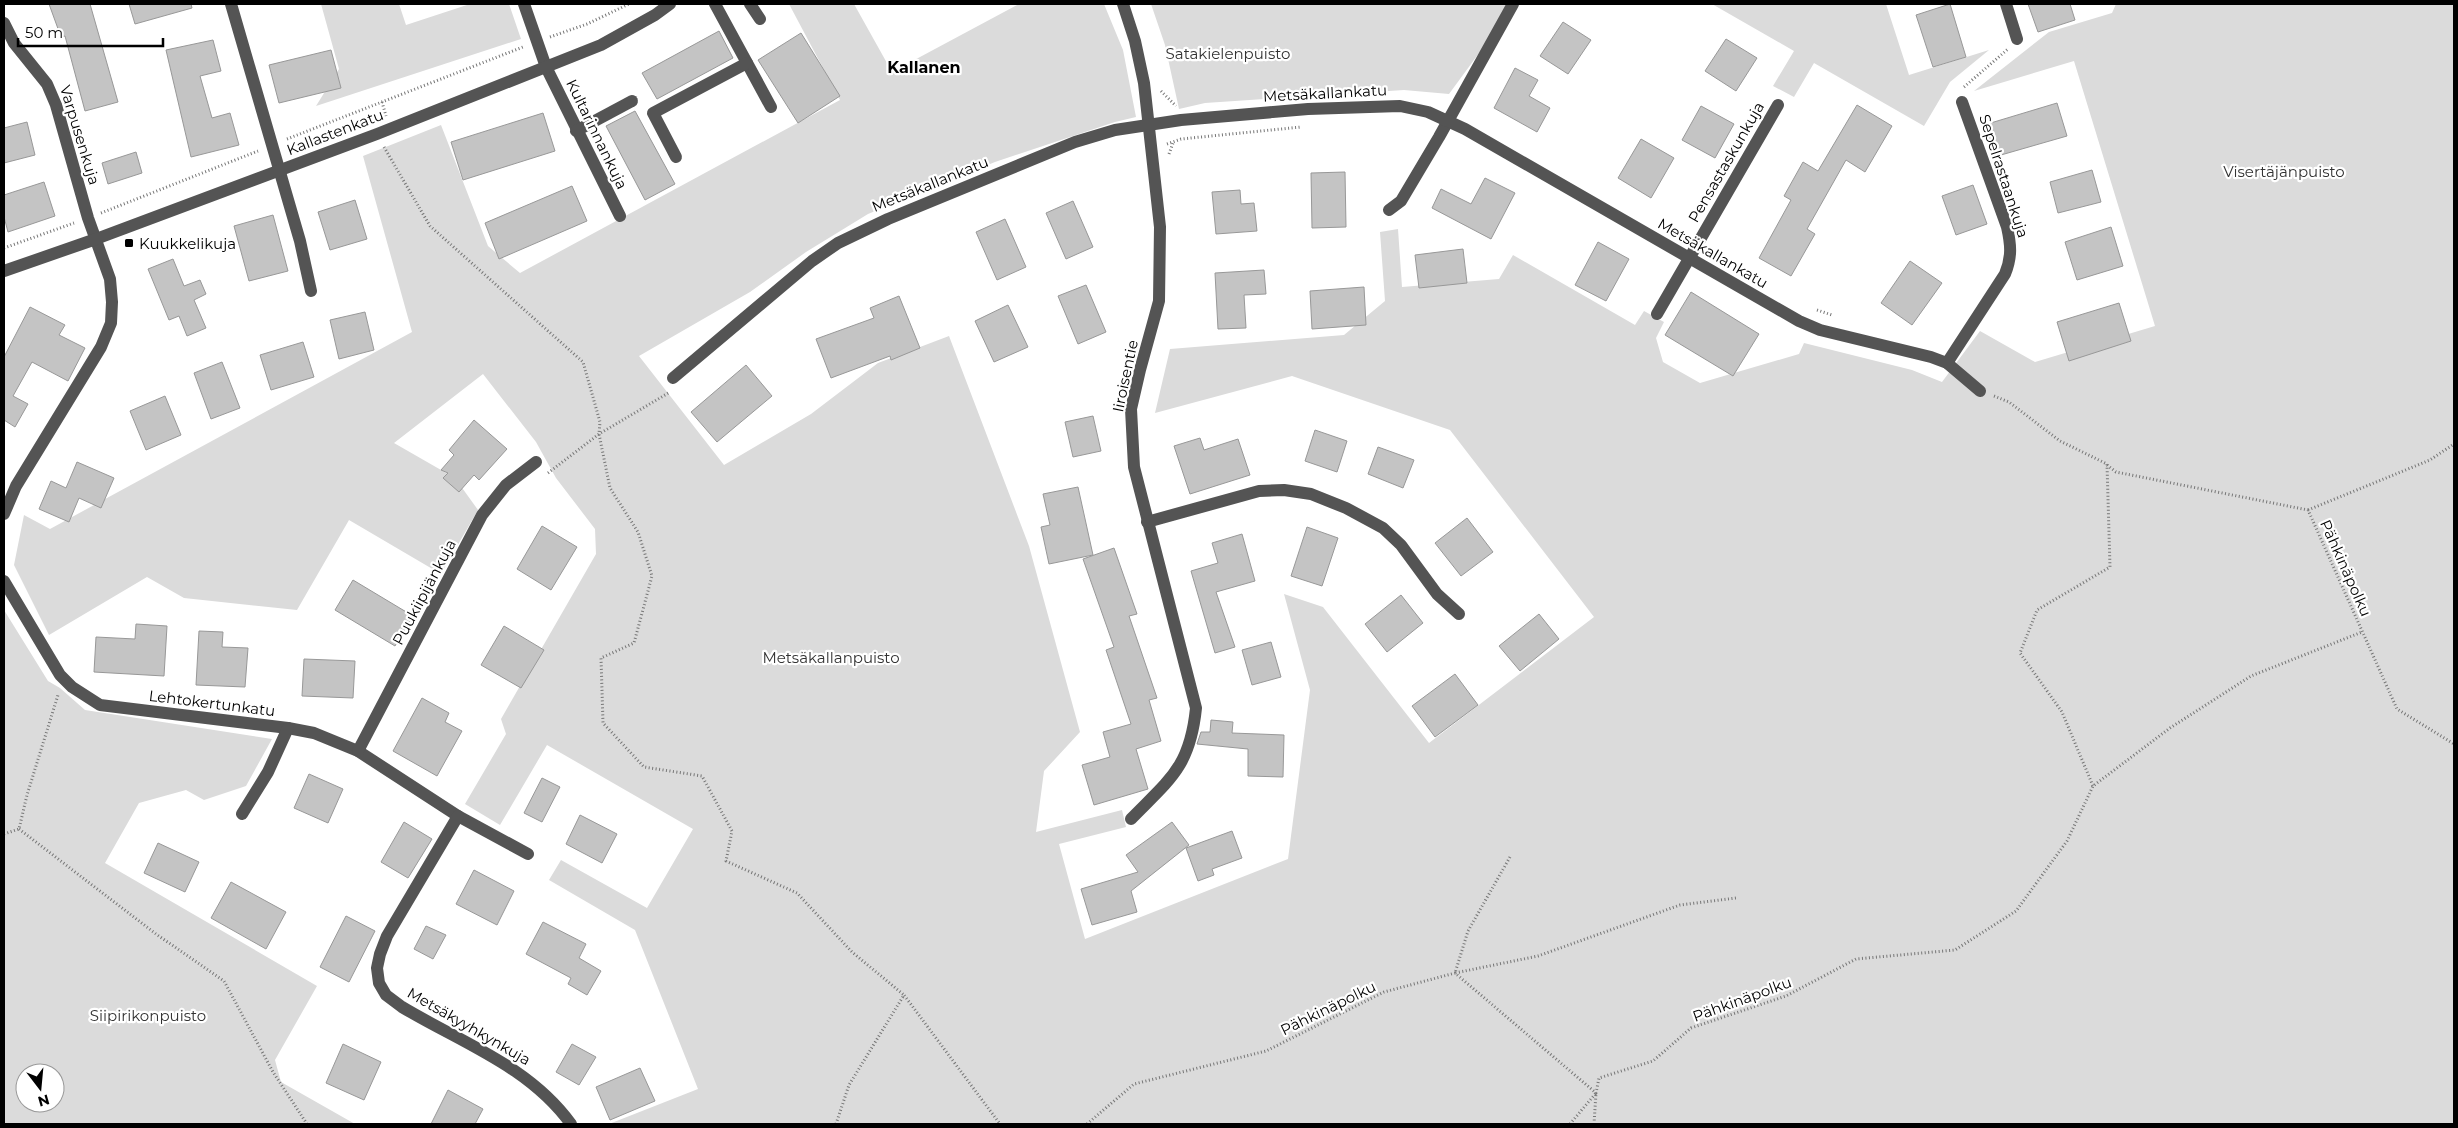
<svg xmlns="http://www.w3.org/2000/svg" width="2458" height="1128" font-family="Montserrat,sans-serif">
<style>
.green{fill:#dbdbdb;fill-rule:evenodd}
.building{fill:#c4c4c4;stroke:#989898}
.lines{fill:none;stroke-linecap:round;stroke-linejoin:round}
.path{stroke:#767676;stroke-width:3;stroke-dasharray:1 2.5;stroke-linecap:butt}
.minor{stroke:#545454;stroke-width:12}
.poi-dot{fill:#000;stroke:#fff;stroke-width:2}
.labels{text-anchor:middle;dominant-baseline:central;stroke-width:4.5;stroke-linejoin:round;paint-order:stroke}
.park-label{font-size:15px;fill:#323232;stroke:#fff}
.street-label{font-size:15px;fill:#000;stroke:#fff}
.poi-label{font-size:15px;fill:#000;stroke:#fff;text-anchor:start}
.neighbourhood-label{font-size:16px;font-weight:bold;fill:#000;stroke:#fff}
</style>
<rect width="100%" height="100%" fill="#fff"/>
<g class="green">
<polygon points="321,4 399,4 406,25 470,4 509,4 521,39 316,106 339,69"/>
<polygon points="789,4 854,4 892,72 1019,4 1104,4 1123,50 1136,117 1115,122 995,162 868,214 806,252 750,292 639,356 724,465 811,414 878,363 949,336 1029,546 1080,732 1044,771 1036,832 1122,810 1126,827 1059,844 1085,939 1288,859 1310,690 1284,594 1323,607 1429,743 1594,617 1450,430 1292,376 1155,413 1170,349 1344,335 1385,301 1380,232 1398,229 1402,287 1499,279 1513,255 1635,325 1644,311 1664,322 1656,338 1663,362 1700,383 1799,354 1804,343 1912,370 1942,382 1980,331 2035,362 2155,326 2074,61 1974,91 2049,32 2112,13 2116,4 2454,4 2454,1124 609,1124 698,1089 635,930 549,880 561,860 647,908 693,829 547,745 500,825 465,804 506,734 501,719 596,554 595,529 556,478 536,442 483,374 394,443 455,478 478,510 441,574 349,520 297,610 184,598 147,577 49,635 14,565 24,515 50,529 412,332 363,156 441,125 488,246 520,273 840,100"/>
<polygon points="1151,4 1515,4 1449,94 1404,90 1205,103 1179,109 1165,45"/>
<polygon points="1712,4 1886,4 1909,75 1989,50 1950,82 1924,126 1814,63 1794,97 1773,86 1794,51"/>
<path d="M4,610L48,681L60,688L85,710L272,739L246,786L204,800L186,790L139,803L105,863L317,986L275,1060L281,1082L355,1124H4ZM25,1073H55V1103H25Z"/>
</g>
<g class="building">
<polygon points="49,4 90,4 118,102 85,111 65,36 61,37"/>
<polygon points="129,4 191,4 192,8 135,24"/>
<polygon points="1950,4 1966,57 1933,67 1916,15"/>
<polygon points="2028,4 2070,4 2075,20 2038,32"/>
<polygon points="1563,22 1591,40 1568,74 1540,56"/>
<polygon points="719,31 733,58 657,99 642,73"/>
<polygon points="801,33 840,96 798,123 758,60"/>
<polygon points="1726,39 1757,58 1736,91 1705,71"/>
<polygon points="213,40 221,71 200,76 212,118 230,113 239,145 191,157 166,50"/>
<polygon points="331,50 341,88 279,103 269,65"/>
<polygon points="1515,68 1538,80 1529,96 1550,108 1537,132 1494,108"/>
<polygon points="2057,103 2067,136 1994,157 1984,125"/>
<polygon points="1857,105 1892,126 1865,172 1846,160 1807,229 1815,234 1791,276 1759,258 1791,200 1784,196 1803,162 1818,171"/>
<polygon points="1701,106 1734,124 1715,158 1682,140"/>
<polygon points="635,111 675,184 645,200 606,126"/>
<polygon points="543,113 555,151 463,180 451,142"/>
<polygon points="27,122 35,155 4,163 4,128"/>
<polygon points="1641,139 1674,158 1651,198 1618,178"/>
<polygon points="136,152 142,173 108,184 102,163"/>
<polygon points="2092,170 2101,202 2058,213 2050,182"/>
<polygon points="1345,172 1346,227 1312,228 1311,173"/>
<polygon points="1485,178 1515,193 1491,239 1432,208 1441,189 1471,204"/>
<polygon points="44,182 55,216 8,232 4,217 4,195"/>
<polygon points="1973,185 1987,224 1956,235 1942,196"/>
<polygon points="572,186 587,221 499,259 485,223"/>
<polygon points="1240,190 1241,204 1254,203 1257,231 1216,234 1212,192"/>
<polygon points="355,200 367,239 330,250 318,212"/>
<polygon points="1073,201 1093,247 1066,259 1046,213"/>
<polygon points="273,215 288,271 249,281 234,226"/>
<polygon points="1005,219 1026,267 997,280 976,232"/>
<polygon points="2111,227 2123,266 2077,280 2065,242"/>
<polygon points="1598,242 1629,259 1606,301 1575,285"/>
<polygon points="1463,249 1467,283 1419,288 1415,255"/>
<polygon points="173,259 184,286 200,280 206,294 194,300 206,328 187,336 179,316 169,320 148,269"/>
<polygon points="1910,261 1942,283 1912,325 1881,303"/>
<polygon points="1264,270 1266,294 1244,295 1246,328 1218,329 1215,273"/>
<polygon points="1086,285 1106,332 1078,344 1058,296"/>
<polygon points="1364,287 1366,325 1312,329 1310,291"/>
<polygon points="1691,292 1759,334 1733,376 1665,335"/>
<polygon points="899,296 920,348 891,360 890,356 831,378 816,339 874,318 870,308"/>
<polygon points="2119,303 2131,341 2069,361 2057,322"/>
<polygon points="1008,305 1028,347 994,362 975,321"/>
<polygon points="30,307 65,325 59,335 85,348 68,381 32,362 13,396 28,404 15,427 4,420 4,357"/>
<polygon points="365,312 374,350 339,359 330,320"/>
<polygon points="303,342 314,377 271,390 260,355"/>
<polygon points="222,362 240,408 211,419 194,373"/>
<polygon points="746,365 772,396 717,442 691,412"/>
<polygon points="165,396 181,435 146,450 130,411"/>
<polygon points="1093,416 1101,451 1073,457 1065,422"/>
<polygon points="474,420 507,449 479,480 474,475 459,492 443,478 448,473 441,470 454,455 449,450"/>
<polygon points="1315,430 1347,441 1337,472 1305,461"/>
<polygon points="1200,438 1204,450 1238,439 1250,475 1190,494 1174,446"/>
<polygon points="1378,447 1414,460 1403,488 1368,474"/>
<polygon points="77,462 114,478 101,508 79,498 69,522 39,509 51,481 66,488"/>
<polygon points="1078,487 1093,555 1049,564 1041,527 1050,525 1043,494"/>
<polygon points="1467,518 1493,552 1461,576 1435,543"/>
<polygon points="542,526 577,547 551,590 517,569"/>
<polygon points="1307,527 1338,538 1322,586 1291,576"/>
<polygon points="1242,534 1255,581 1216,592 1235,647 1215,653 1191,571 1218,563 1212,543"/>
<polygon points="1114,548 1137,614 1129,616 1157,698 1149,700 1161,741 1136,749 1148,789 1094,805 1082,765 1110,757 1103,732 1131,724 1106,650 1114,647 1083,559"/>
<polygon points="353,580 413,616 395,646 335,610"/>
<polygon points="1401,595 1423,623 1387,652 1365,624"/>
<polygon points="1539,614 1559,639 1520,671 1499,646"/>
<polygon points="136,624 167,626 164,676 94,672 96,637 135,639"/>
<polygon points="504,626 544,650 521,688 481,665"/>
<polygon points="199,631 223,632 222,647 248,648 245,687 196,685"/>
<polygon points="1271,642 1281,677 1252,685 1242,650"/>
<polygon points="304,659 355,661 353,698 302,696"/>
<polygon points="1455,674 1478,705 1435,737 1412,706"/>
<polygon points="422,698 449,713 445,722 462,731 437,776 393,751"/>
<polygon points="1211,720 1233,722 1232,733 1284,735 1283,777 1248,776 1248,749 1197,744 1201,732 1210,732"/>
<polygon points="309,774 343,789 328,823 294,808"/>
<polygon points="542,778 560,787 542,822 524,813"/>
<polygon points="580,815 617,834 602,863 566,844"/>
<polygon points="404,822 432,839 408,878 381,862"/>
<polygon points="1172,822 1189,845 1131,891 1137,912 1092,925 1081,889 1138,872 1126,855"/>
<polygon points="1232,831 1242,858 1212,869 1214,875 1198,881 1186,848"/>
<polygon points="158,843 199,862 185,892 144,873"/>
<polygon points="474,870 514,891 497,925 456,904"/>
<polygon points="231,882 286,912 266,949 211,918"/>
<polygon points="346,916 375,931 349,982 320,967"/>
<polygon points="543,922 586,944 579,958 601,971 587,995 568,984 571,978 526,954"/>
<polygon points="426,926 446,935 433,959 414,949"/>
<polygon points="343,1044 381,1062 364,1100 326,1083"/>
<polygon points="572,1044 596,1057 579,1085 556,1072"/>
<polygon points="640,1068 655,1101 610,1120 596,1087"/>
<polygon points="448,1090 483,1109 475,1124 431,1124"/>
</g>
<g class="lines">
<g class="path">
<polyline points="550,37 587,24 629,4"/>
<polyline points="1964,87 2008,49"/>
<polyline points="1161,91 1176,106"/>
<polyline points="382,102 386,116"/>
<polyline points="287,139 523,47"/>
<polyline points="1167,144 1181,139 1301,127"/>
<polyline points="384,147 430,226 583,362 600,422 599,434 610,488 638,532 652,576 634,643 601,658 603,723 644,767 702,776 732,831 726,861 797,893 852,952 904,995"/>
<polyline points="1169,154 1173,143"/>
<polyline points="101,213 258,151"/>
<polyline points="4,248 74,223"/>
<polyline points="1817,310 1832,315"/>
<polyline points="1994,396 2009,402 2060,441 2107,464 2110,567 2037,610 2020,653 2062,712 2093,786"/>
<polyline points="2107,465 2116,472 2308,510 2397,709 2454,744"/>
<polyline points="548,473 599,434 670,392"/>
<polyline points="2308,510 2430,460 2454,444"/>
<polyline points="19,829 156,934 224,981 273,1072 307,1124"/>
<polyline points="4,834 19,829 27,795 58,695"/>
<polyline points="1510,857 1468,931 1455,973 1538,956 1680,905 1736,898"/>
<polyline points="836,1124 849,1085 904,995 1000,1124"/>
<polyline points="1087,1124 1134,1084 1266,1051 1384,992 1455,973 1596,1093 1599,1078 1653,1061 1691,1028 1786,996 1856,959 1955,950 2016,911 2067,841 2093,786 2170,728 2251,676 2362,632"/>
<polyline points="1570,1124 1596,1093"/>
<polyline points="1594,1124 1596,1093"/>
</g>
<g class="minor">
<polyline points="231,4 300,241 311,291"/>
<polyline points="524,4 546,67 620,216"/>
<polyline points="715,4 771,107"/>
<polyline points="750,4 760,19"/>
<path d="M1123,4L1135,41L1144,83L1160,227L1159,301L1140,370L1131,409L1134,467L1196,708C1190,767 1170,779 1131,819"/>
<polyline points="2006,4 2017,39"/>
<polyline points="4,23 14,43 47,84 56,105 88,218 110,279 112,302 111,323 101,347 16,486 4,514"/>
<polyline points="576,131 632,101"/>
<polyline points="676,157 653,113 747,63"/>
<polyline points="1389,210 1401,201 1439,137 1513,4"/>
<polyline points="4,271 96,239 377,134 601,45 655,15 670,4"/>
<polyline points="1657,314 1778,105"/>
<path d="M1947,363L2005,274C2012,257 2011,245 2007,227L1962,102"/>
<polyline points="673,378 812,261 838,243 888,219 1075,142 1115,130 1181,120 1308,109 1400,106 1428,112 1465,129 1799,321 1820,330 1931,357 1947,363 1980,391"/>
<polyline points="1147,522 1259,491 1284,490 1311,494 1346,508 1383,528 1401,545 1437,594 1459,614"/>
<polyline points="4,581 60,675 72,687 100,705 288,728 314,733 358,751 458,816 528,854"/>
<polyline points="358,751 482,515 506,485 536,462"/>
<polyline points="242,814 268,772 288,728"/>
<path d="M458,816L387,936L380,954L377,968L379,983L386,995L402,1007C462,1043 529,1066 571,1124"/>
</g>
</g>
<rect class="poi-dot" x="124" y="238" width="10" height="10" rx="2.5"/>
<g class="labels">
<g class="park-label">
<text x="1228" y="53">Satakielenpuisto</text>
<text x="2284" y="171">Visertäjänpuisto</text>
<text x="831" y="657">Metsäkallanpuisto</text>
<text x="148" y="1015">Siipirikonpuisto</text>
</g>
<g class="street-label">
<text transform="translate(1325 93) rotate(-3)">Metsäkallankatu</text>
<text transform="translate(335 132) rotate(-21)">Kallastenkatu</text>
<text transform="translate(597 134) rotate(64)">Kultarinnankuja</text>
<text transform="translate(80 135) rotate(73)">Varpusenkuja</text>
<text transform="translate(1726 162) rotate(-60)">Pensastaskunkuja</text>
<text transform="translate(2004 176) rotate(72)">Sepelrastaankuja</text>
<text transform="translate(930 184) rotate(-22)">Metsäkallankatu</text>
<text transform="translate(1713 253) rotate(30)">Metsäkallankatu</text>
<text transform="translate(1125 376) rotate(-78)">Iiroisentie</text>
<text transform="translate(2346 568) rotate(66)">Pähkinäpolku</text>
<text transform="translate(424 592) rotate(-62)">Puukiipijänkuja</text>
<text transform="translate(212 703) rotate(7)">Lehtokertunkatu</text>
<text transform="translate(1742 999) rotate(-20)">Pähkinäpolku</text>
<text transform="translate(1328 1008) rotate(-26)">Pähkinäpolku</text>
<text transform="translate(469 1026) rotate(30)">Metsäkyyhkynkuja</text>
</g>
<g class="poi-label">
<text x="139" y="243">Kuukkelikuja</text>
</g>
<g class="neighbourhood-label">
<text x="924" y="67">Kallanen</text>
</g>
</g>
<rect width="2458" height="1128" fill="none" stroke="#000000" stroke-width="10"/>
<g transform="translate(40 1088) rotate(164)"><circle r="24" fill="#ffffff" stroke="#999999"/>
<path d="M0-4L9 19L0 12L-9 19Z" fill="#000000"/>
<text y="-8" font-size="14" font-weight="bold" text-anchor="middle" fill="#000000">N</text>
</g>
<path d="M18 38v8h145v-8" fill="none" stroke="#000000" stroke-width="2.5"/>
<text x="25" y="38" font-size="15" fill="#000000" stroke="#ffffff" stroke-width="4" paint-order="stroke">50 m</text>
</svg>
